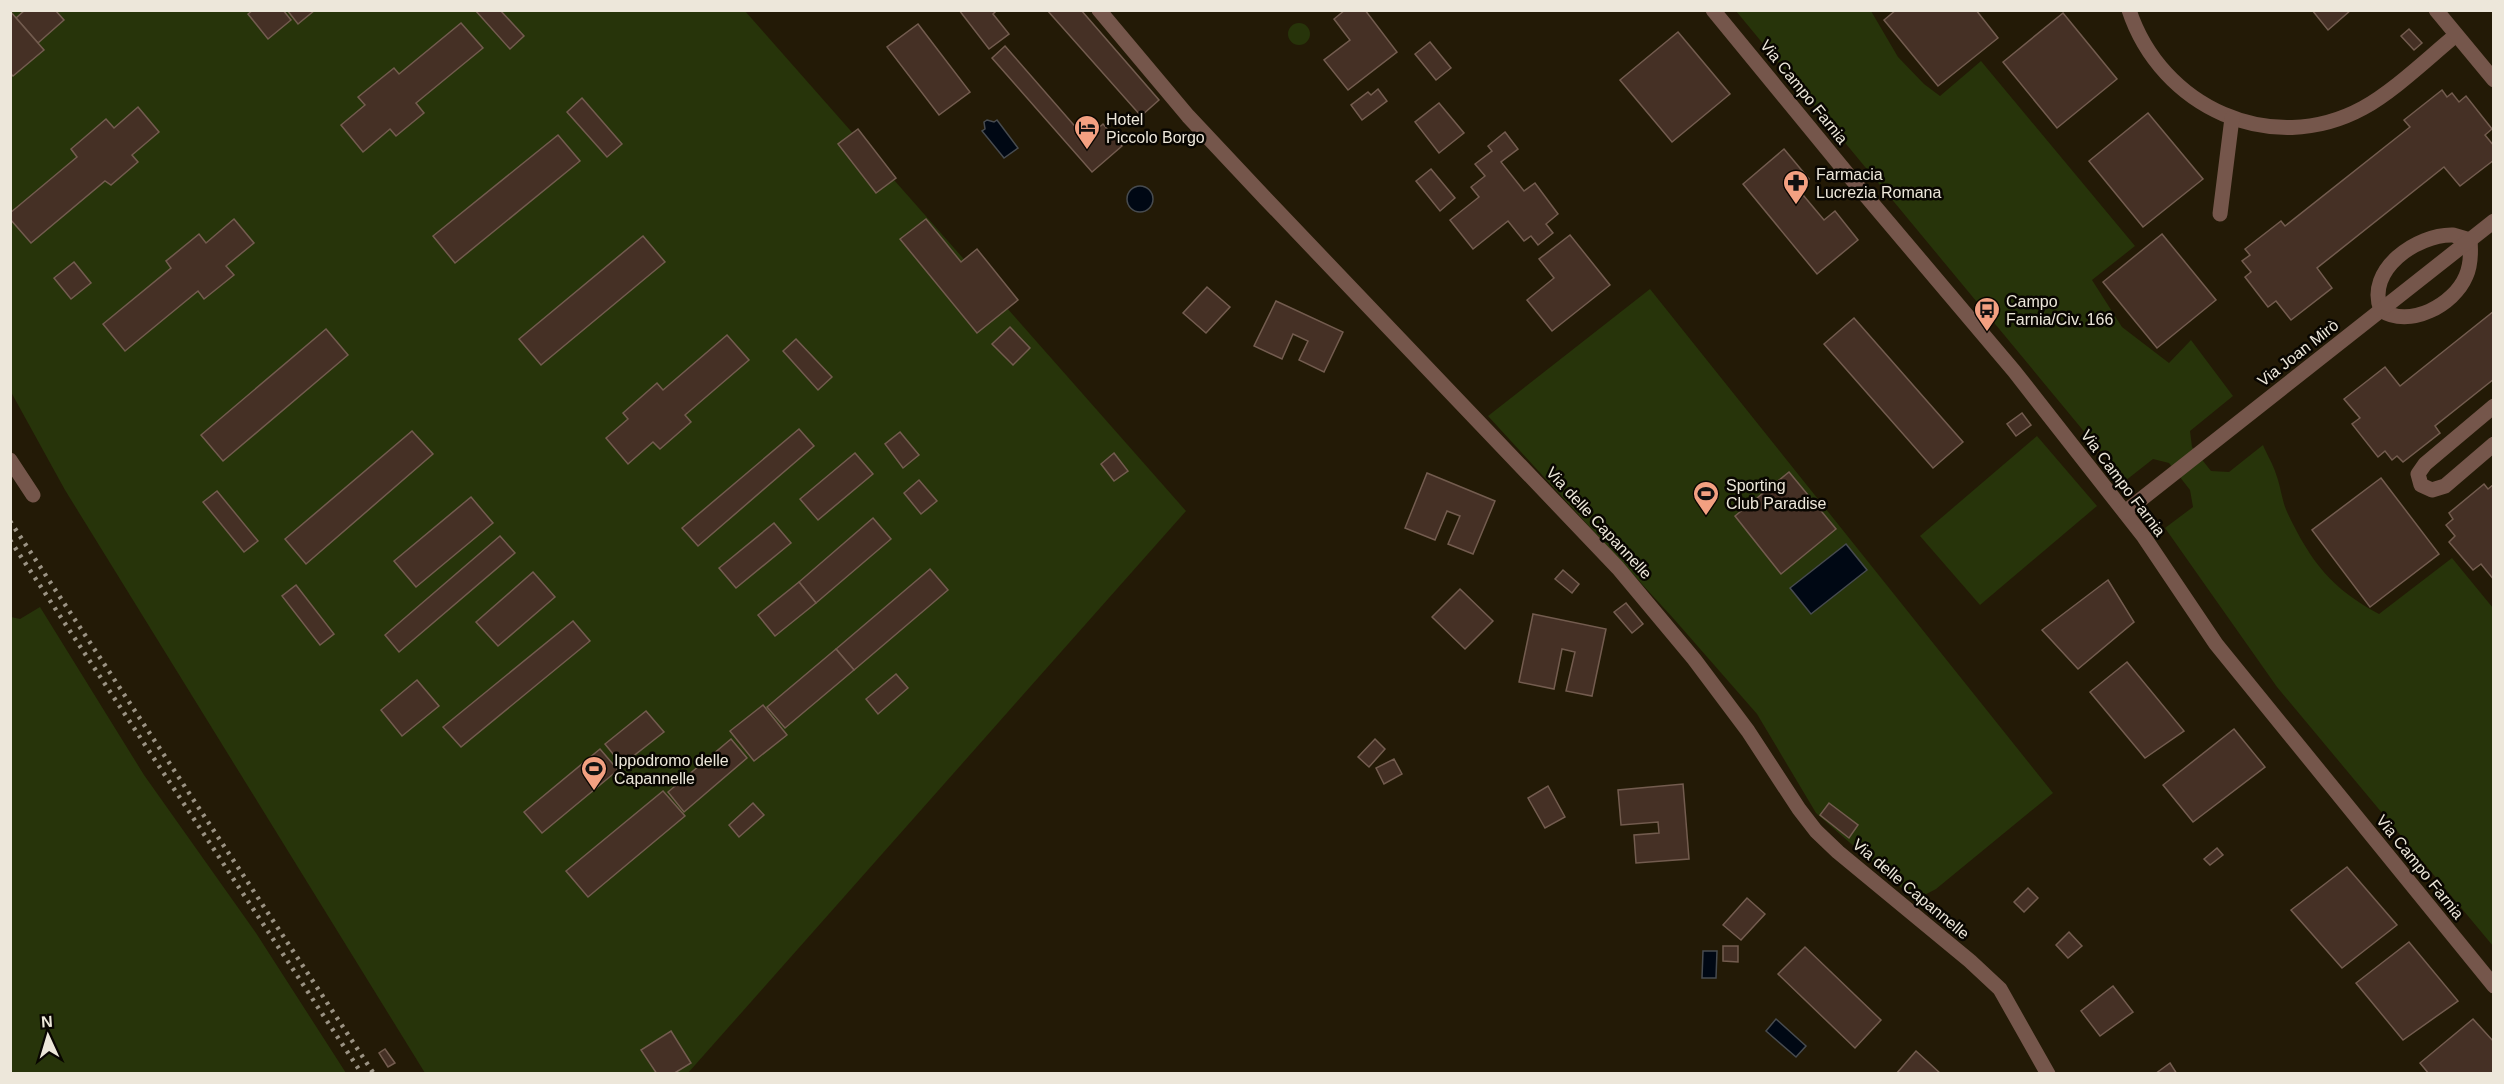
<svg xmlns="http://www.w3.org/2000/svg" width="2504" height="1084" font-family="Arial,sans-serif">
<style>
.green{fill:#27340a}
.water{fill:#000814;stroke:#474b4f;stroke-width:1.5}
.building{fill:#453025;stroke:#735c4f;stroke-width:1.5}
.lines{fill:none;stroke-linecap:round;stroke-linejoin:round}
.minor{stroke:#75564b;stroke-width:15}
.rail{stroke:#9b9384;stroke-width:4.5;stroke-dasharray:3 6;stroke-linecap:butt}
.labels{text-anchor:middle;dominant-baseline:central;stroke-width:5;stroke-linejoin:round;paint-order:stroke}
.street-label{font-size:16px;fill:#ede7da;stroke:#090601}
.poi-label{font-size:16px;fill:#ede7da;stroke:#090601;text-anchor:start}
</style>
<rect width="100%" height="100%" fill="#231a06"/>
<g class="green">
<polygon points="10,11 745,11 1186,511 688,1073 425,1073 65,490 11,392"/>
<path d="M1736,11H1871L1898,57L1924,84L1940,96L1981,61L2135,246L2092,280L2122,327L2169,363L2191,340L2233,396L2190,431L2192,447L2211,471L2229,472L2263,445C2267,455 2273,464 2276,474C2281,487 2282,502 2288,514C2311,562 2332,589 2379,614L2452,558L2493,608V946L2277,687L2165,528L2193,507L2190,490L2169,463L2153,459L2125,481Z"/>
<circle cx="1299" cy="34" r="11"/>
<polygon points="1650,289 2053,793 1936,889 1915,900 1816,813 1757,714 1673,618 1488,416"/>
<polygon points="2037,436 2097,506 1980,605 1920,536"/>
<polygon points="40,607 144,775 256,933 346,1073 11,1073 11,617 20,619"/>
</g>
<g class="water">
<polygon points="987,120 994,122 997,120 1018,148 1004,158 982,131 985,129 984,122"/>
<circle cx="1140" cy="199" r="13"/>
<polygon points="1846,544 1867,570 1811,614 1790,588"/>
<polygon points="1703,951 1717,951 1716,978 1702,978"/>
<polygon points="1776,1019 1806,1046 1796,1057 1766,1031"/>
</g>
<g class="building">
<polygon points="25,10 55,10 64,20 38,43 16,18"/>
<polygon points="253,10 283,10 291,20 268,39 248,14"/>
<polygon points="287,10 315,10 298,24"/>
<polygon points="475,10 500,10 524,36 510,49"/>
<polygon points="959,10 997,10 993,14 1009,34 989,49"/>
<polygon points="1047,10 1081,10 1159,100 1141,116"/>
<polygon points="1345,10 1365,10 1397,52 1348,90 1324,60 1350,40 1334,19"/>
<polygon points="1896,10 1976,10 1998,38 1938,86 1884,20"/>
<polygon points="2312,10 2351,10 2328,30"/>
<polygon points="10,11 44,50 13,76 10,73"/>
<polygon points="2063,13 2117,79 2057,128 2003,62"/>
<polygon points="461,23 483,48 416,103 424,113 396,136 390,129 363,152 341,125 365,105 358,97 394,68 399,74"/>
<polygon points="918,24 970,92 939,115 887,47"/>
<polygon points="2409,29 2422,43 2414,50 2401,36"/>
<polygon points="1678,32 1730,94 1672,142 1620,80"/>
<polygon points="1430,42 1451,68 1436,80 1415,54"/>
<polygon points="1005,46 1086,139 1103,124 1122,146 1092,172 992,58"/>
<polygon points="1378,89 1387,101 1362,120 1351,105 1368,92 1371,95"/>
<polygon points="2442,90 2447,97 2452,93 2459,102 2466,96 2492,129 2485,135 2494,146 2494,160 2460,186 2444,167 2317,268 2332,288 2291,320 2276,301 2268,307 2245,277 2251,272 2242,261 2250,255 2245,249 2281,221 2285,226 2410,127 2404,120"/>
<polygon points="582,98 622,144 607,157 567,112"/>
<polygon points="1439,103 1464,133 1439,153 1415,122"/>
<polygon points="138,107 159,132 132,155 138,162 111,185 105,181 31,243 10,219 10,213 77,157 71,149 106,119 114,128"/>
<polygon points="2148,113 2203,179 2143,227 2089,161"/>
<polygon points="858,129 896,178 876,193 838,144"/>
<polygon points="1505,132 1518,149 1501,162 1524,191 1535,183 1558,214 1546,224 1553,233 1538,245 1531,236 1524,241 1508,221 1473,249 1450,220 1479,197 1471,187 1485,176 1475,164 1492,151 1488,146"/>
<polygon points="558,135 580,161 455,263 433,236"/>
<polygon points="1784,149 1809,179 1798,189 1824,220 1835,211 1858,240 1817,274 1743,184"/>
<polygon points="1431,169 1455,198 1440,211 1416,181"/>
<polygon points="234,219 254,243 226,266 234,275 204,299 198,291 125,351 103,324 171,268 166,261 199,234 206,243"/>
<polygon points="926,219 961,262 977,249 1018,300 977,333 900,239"/>
<polygon points="2162,234 2216,300 2157,348 2103,282"/>
<polygon points="1570,235 1610,285 1552,331 1527,300 1554,278 1539,259"/>
<polygon points="643,236 665,262 541,365 519,339"/>
<polygon points="74,262 91,283 71,299 54,278"/>
<polygon points="1207,287 1230,307 1206,333 1183,313"/>
<polygon points="1276,301 1343,332 1324,372 1299,360 1308,341 1293,334 1282,359 1254,346"/>
<polygon points="2494,311 2494,379 2435,426 2440,433 2403,462 2397,456 2392,460 2385,451 2378,457 2352,424 2360,418 2344,399 2385,367 2400,386"/>
<polygon points="1854,318 1963,442 1933,468 1824,344"/>
<polygon points="1010,327 1030,348 1013,365 992,344"/>
<polygon points="326,329 348,355 223,461 201,435"/>
<polygon points="727,335 749,360 685,415 691,422 660,449 653,442 628,464 606,438 628,419 623,413 657,383 663,390"/>
<polygon points="796,339 832,377 818,390 783,351"/>
<polygon points="2022,413 2031,425 2016,436 2007,424"/>
<polygon points="799,429 814,446 698,546 682,528"/>
<polygon points="412,431 433,454 306,564 285,539"/>
<polygon points="900,432 919,455 903,468 885,444"/>
<polygon points="855,453 873,474 818,520 800,499"/>
<polygon points="1114,453 1128,471 1114,481 1101,464"/>
<polygon points="1789,472 1836,529 1781,574 1735,516"/>
<polygon points="1427,473 1495,501 1473,554 1448,544 1460,516 1447,511 1435,540 1405,528"/>
<polygon points="2381,478 2439,554 2370,607 2312,530"/>
<polygon points="919,480 937,501 921,514 904,493"/>
<polygon points="2484,484 2488,489 2494,484 2494,580 2481,564 2473,570 2449,542 2455,536 2446,525 2453,519 2449,513"/>
<polygon points="217,491 258,541 244,552 203,502"/>
<polygon points="471,497 493,523 416,587 394,561"/>
<polygon points="873,518 891,539 816,603 799,582"/>
<polygon points="774,523 791,543 736,588 719,568"/>
<polygon points="500,536 515,553 399,652 385,635"/>
<polygon points="930,569 948,590 854,670 836,649"/>
<polygon points="1563,570 1579,584 1572,593 1555,579"/>
<polygon points="533,572 555,597 498,646 476,622"/>
<polygon points="2108,580 2134,622 2078,669 2042,630"/>
<polygon points="799,582 816,603 775,636 758,615"/>
<polygon points="296,585 334,634 320,645 282,596"/>
<polygon points="1460,589 1493,621 1465,649 1432,617"/>
<polygon points="1626,603 1643,624 1632,633 1614,612"/>
<polygon points="1533,614 1606,629 1592,696 1566,691 1575,652 1562,649 1554,689 1519,682"/>
<polygon points="573,621 590,641 461,747 443,727"/>
<polygon points="836,649 854,670 785,728 767,707"/>
<polygon points="2127,662 2184,731 2145,758 2090,692"/>
<polygon points="896,674 908,688 878,714 866,699"/>
<polygon points="417,680 439,706 402,736 381,710"/>
<polygon points="763,705 787,735 754,761 730,731"/>
<polygon points="646,711 664,732 622,765 605,744"/>
<polygon points="2234,729 2265,767 2193,822 2163,785"/>
<polygon points="731,739 747,758 684,812 668,792"/>
<polygon points="1375,739 1385,749 1369,767 1358,757"/>
<polygon points="600,749 618,770 542,833 524,812"/>
<polygon points="1394,759 1402,774 1384,784 1376,768"/>
<polygon points="1683,784 1689,859 1636,863 1634,835 1659,833 1658,822 1621,825 1618,790"/>
<polygon points="1548,786 1565,817 1545,828 1528,798"/>
<polygon points="663,791 685,816 588,897 566,871"/>
<polygon points="753,803 764,815 739,837 729,825"/>
<polygon points="1829,803 1858,825 1849,838 1820,815"/>
<polygon points="2217,848 2223,855 2210,865 2204,859"/>
<polygon points="2347,867 2397,925 2342,968 2291,910"/>
<polygon points="2028,888 2038,898 2024,912 2014,902"/>
<polygon points="1747,898 1765,914 1741,940 1723,925"/>
<polygon points="2069,932 2082,946 2068,958 2056,945"/>
<polygon points="2409,942 2458,1001 2403,1040 2356,983"/>
<polygon points="1723,946 1738,946 1738,962 1723,961"/>
<polygon points="1805,947 1881,1020 1855,1048 1778,974"/>
<polygon points="2113,986 2133,1012 2100,1036 2081,1011"/>
<polygon points="2473,1019 2494,1042 2494,1074 2429,1074 2420,1063"/>
<polygon points="671,1031 691,1063 673,1074 657,1074 641,1050"/>
<polygon points="385,1049 395,1063 388,1067 379,1053"/>
<polygon points="1916,1051 1941,1074 1896,1074"/>
<polygon points="2170,1063 2177,1074 2155,1074"/>
</g>
<g class="lines">
<g class="minor">
<polyline points="1099,10 1188,116 1265,198 1618,568 1694,659 1748,731 1799,809 1816,831 1838,852 1970,961 2000,989 2048,1074"/>
<polyline points="1713,10 1850,177 2014,371 2144,537 2216,644 2494,986"/>
<path d="M2129,10C2161,107 2271,158 2363,108C2394,91 2428,58 2456,35"/>
<polyline points="2436,10 2494,80"/>
<polyline points="2220,214 2232,118"/>
<path d="M2453,235L2470,240C2471,252 2471,265 2466,276C2454,305 2409,329 2381,310C2365,270 2417,234 2453,235Z"/>
<polyline points="2494,406 2425,464 2418,474 2421,485 2432,490 2445,486 2494,444"/>
<polyline points="10,460 33,495"/>
<polyline points="2125,512 2494,221"/>
</g>
<g class="rail">
<polyline points="10,521 374,1074"/>
<polyline points="10,540 362,1074"/>
</g>
</g>
<defs>
<symbol id="hotel-pin" viewBox="-11 -11 22 30"><path d="M0 17L-7.5 6A9.5 9.5 0 1 1 7.5 6Z" fill="#f3a081" stroke="#090601"/><path d="M-6-4.5h1.5V1H6V5H4.5V3h-9V5H-6ZM-4 0a1.8 1.8 0 1 1 3.6 0ZM.5 0V-2.5h3Q6-2.5 6 0Z" fill="#111"/></symbol>
<symbol id="pharmacy-pin" viewBox="-11 -11 22 30"><path d="M0 17L-7.5 6A9.5 9.5 0 1 1 7.5 6Z" fill="#f3a081" stroke="#090601"/><path d="M-2-6h4v4h4v4h-4v4h-4v-4h-4v-4h4Z" fill="#111"/></symbol>
<symbol id="bus-pin" viewBox="-11 -11 22 30"><path d="M0 17L-7.5 6A9.5 9.5 0 1 1 7.5 6Z" fill="#f3a081" stroke="#090601"/><path d="M-5-6H5V4H4V6H2V4H-2V6H-4V4H-5ZM-3.5-4V0h7V-4ZM-3.5 1.2v1.5H-2V1.2ZM2 1.2v1.5H3.5V1.2Z" fill="#111"/></symbol>
<symbol id="stadium-pin" viewBox="-11 -11 22 30"><path d="M0 17L-7.5 6A9.5 9.5 0 1 1 7.5 6Z" fill="#f3a081" stroke="#090601"/><path d="M0-5a6.5 5 0 1 0 0 10a6.5 5 0 1 0 0-10ZM-3.5-1.8h7v3.6h-7Z" fill="#111"/></symbol>
</defs>
<g fill-rule="evenodd">
<use href="#hotel-pin" x="1072" y="113" width="30" height="40"/>
<use href="#pharmacy-pin" x="1781" y="168" width="30" height="40"/>
<use href="#bus-pin" x="1972" y="295" width="30" height="40"/>
<use href="#stadium-pin" x="1691" y="479" width="30" height="40"/>
<use href="#stadium-pin" x="579" y="754" width="30" height="40"/>
</g>
<g class="labels">
<g class="street-label">
<text transform="translate(1804 92) rotate(51)">Via Campo Farnia</text>
<text transform="translate(2298 353) rotate(-38)">Via Joan Mirò</text>
<text transform="translate(2123 483) rotate(53)">Via Campo Farnia</text>
<text transform="translate(1599 523) rotate(47)">Via delle Capannelle</text>
<text transform="translate(2420 867) rotate(51)">Via Campo Farnia</text>
<text transform="translate(1911 889) rotate(40)">Via delle Capannelle</text>
</g>
<g class="poi-label">
<text x="1106" y="119">Hotel<tspan x="1106" dy="18">Piccolo Borgo</tspan></text>
<text x="1816" y="174">Farmacia<tspan x="1816" dy="18">Lucrezia Romana</tspan></text>
<text x="2006" y="301">Campo<tspan x="2006" dy="18">Farnia/Civ. 166</tspan></text>
<text x="1726" y="485">Sporting<tspan x="1726" dy="18">Club Paradise</tspan></text>
<text x="614" y="760">Ippodromo delle<tspan x="614" dy="18">Capannelle</tspan></text>
</g>
</g>
<rect width="2504" height="1084" fill="none" stroke="#ede7da" stroke-width="24"/>
<g transform="translate(48 1036) rotate(356)" stroke="#090601" stroke-width="4.5" paint-order="stroke">
<path d="M0-4.5L10 22L0 15L-10 22Z" fill="#ede7da"/>
<text y="-9" font-size="16" font-weight="bold" text-anchor="middle" fill="#ede7da">N</text>
</g>
</svg>
